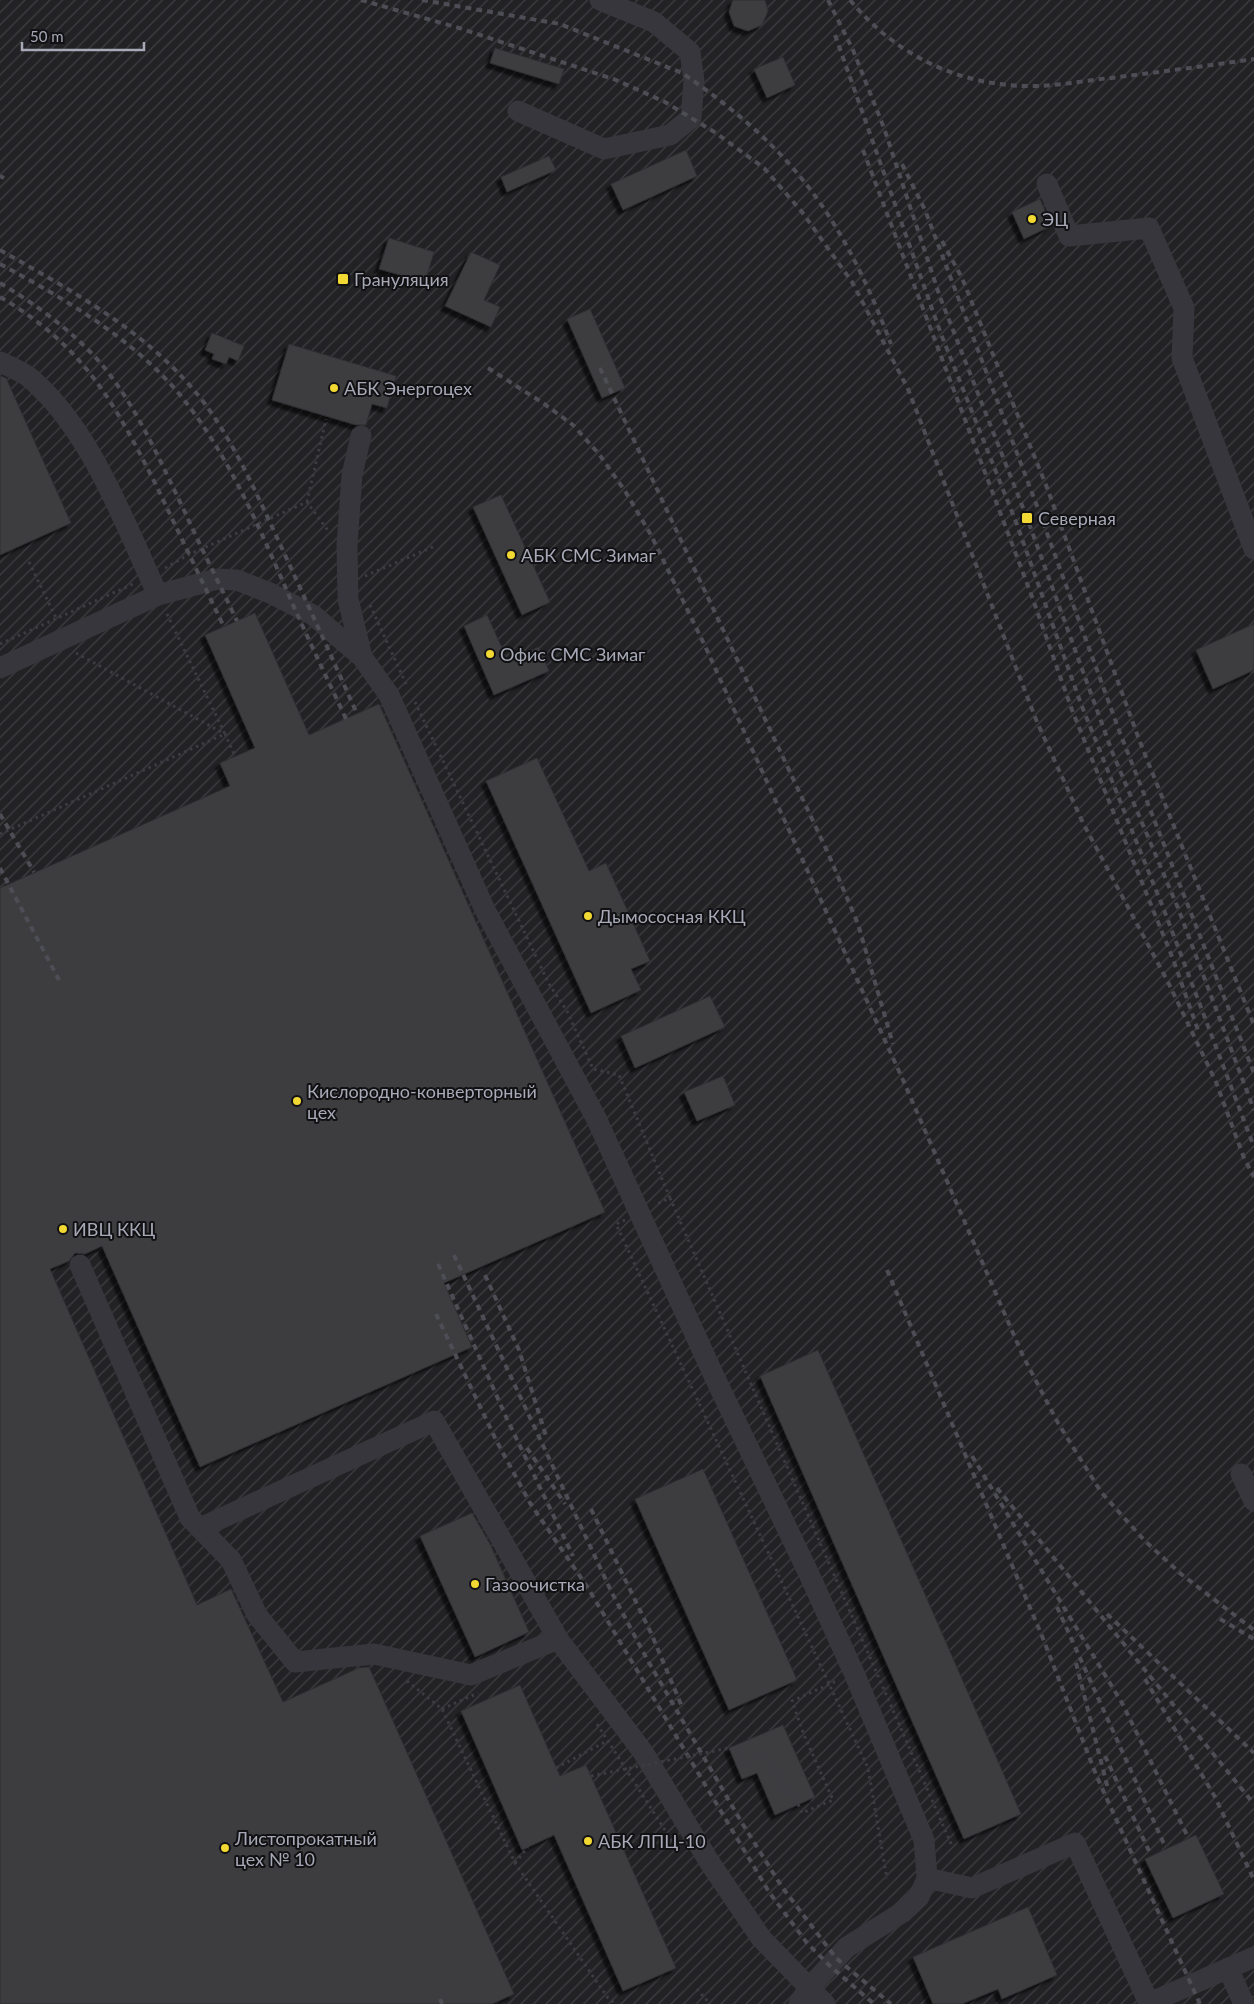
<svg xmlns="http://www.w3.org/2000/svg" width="1254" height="2004" font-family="Lato,sans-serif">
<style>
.industrial{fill:url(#industrial-furrows)}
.building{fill:#3d3d41;stroke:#302f33;filter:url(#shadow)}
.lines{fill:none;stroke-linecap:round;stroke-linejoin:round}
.path{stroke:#3c3d43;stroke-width:3;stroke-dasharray:2.5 4;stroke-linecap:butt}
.minor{stroke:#37363c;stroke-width:21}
.rail{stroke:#4d4e55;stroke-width:4;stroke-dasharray:6 5;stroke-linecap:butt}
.path-bridge{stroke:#3c3d43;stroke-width:3;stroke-dasharray:2.5 4;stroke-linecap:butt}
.poi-dot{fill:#f2d833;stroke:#111012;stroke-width:2}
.labels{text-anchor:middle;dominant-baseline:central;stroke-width:4;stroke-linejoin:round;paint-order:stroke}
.poi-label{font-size:18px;fill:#a7a9b7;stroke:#111012;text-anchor:start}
</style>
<defs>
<pattern id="industrial-furrows" width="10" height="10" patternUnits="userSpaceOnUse" patternTransform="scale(1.25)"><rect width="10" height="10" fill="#222124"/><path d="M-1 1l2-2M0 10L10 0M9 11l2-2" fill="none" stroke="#3f3e42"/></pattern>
<filter id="shadow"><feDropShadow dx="-4.5" dy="4.5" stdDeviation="1" flood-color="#0009"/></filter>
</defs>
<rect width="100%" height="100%" fill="#161517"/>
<rect class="industrial" x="0" y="0" width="1254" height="2004"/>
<g class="building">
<polygon points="733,0 765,0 768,11 762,25 748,31 734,26 729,12"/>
<polygon points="495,48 564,69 559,84 490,63"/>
<polygon points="783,57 795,85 767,98 754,69"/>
<polygon points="686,150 697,176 623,210 611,184"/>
<polygon points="549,156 556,170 507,192 501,177"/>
<polygon points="1040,199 1051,226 1024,239 1012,212"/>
<polygon points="389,238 434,252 425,282 379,269"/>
<polygon points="471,252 500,265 484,300 500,307 491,327 445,306"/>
<polygon points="590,309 625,388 602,398 567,319"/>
<polygon points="212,333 244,346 238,361 229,357 226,364 212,359 214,354 205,350"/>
<polygon points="289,344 396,376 387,408 372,404 366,425 356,425 272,400"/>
<polygon points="0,376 6,378 71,523 0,555"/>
<polygon points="501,495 550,602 522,615 473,507"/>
<polygon points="255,613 309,735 379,704 605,1212 444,1283 472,1347 200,1467 102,1246 85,1254 75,1253 69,1261 50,1269 197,1605 231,1589 283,1702 359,1668 369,1667 514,1994 492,2004 0,2004 0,888 230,786 220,763 255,748 205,635"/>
<polygon points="487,615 508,661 539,647 549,671 494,695 464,626"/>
<polygon points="1254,624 1254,670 1213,689 1196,650"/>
<polygon points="537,758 589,871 606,863 650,961 631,969 641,990 591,1013 486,781"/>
<polygon points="710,996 725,1027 635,1068 621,1036"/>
<polygon points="723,1076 735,1105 697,1121 684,1092"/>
<polygon points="818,1350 1021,1814 964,1839 760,1376"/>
<polygon points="703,1469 797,1680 729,1710 635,1499"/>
<polygon points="472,1513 490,1544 529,1632 475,1657 420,1536"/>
<polygon points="520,1685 560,1776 586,1765 676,1968 623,1991 554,1835 522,1850 461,1711"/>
<polygon points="783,1725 815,1797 775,1815 757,1773 742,1779 729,1748"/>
<polygon points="1196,1835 1224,1894 1173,1918 1145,1859"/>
<polygon points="1028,1907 1057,1975 1002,1999 998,1989 962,2004 933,2004 913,1957"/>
</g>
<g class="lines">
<g class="path">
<polyline points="307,502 326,419"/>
<polyline points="29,562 57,620"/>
<polyline points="165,568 190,554 307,502 329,532"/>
<polyline points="365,576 435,546"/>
<polyline points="370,605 407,686"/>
<polyline points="0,644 133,584"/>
<polyline points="76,653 225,734 235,756"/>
<polyline points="415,702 549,984 567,1011 593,1069 619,1075 670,1198 655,1205"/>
<polyline points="0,834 225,734 166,612"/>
<polyline points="670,1198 952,1846"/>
<polyline points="625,1220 616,1224 868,1768 887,1879"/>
<polyline points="407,1681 442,1709 515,1863 608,1998 616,2004"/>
<polyline points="442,1709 478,1693"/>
<polyline points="597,1724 681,1855"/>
<polyline points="736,1748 743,1764 766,1753 786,1795 793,1792 802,1813 833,1800 804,1735 792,1701 839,1680"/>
<polyline points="556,1768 607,1741"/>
<polyline points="555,1785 559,1791"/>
<polyline points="515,1863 528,1847"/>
<polyline points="697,1989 710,2004"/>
</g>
<g class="minor">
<polyline points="518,111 604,149 670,135 691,118 694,81 690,52 654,22 600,0"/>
<polyline points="1047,184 1069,236 1149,228 1184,308 1182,358 1254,549"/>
<path d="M0,362C10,367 22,371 30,378C92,431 124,523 158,595L0,668"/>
<polyline points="361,436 352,475 347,545 348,599 362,657"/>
<polyline points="158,595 217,579 237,580 270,593 313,615 362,657 389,695 485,910 596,1118 715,1378 808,1572 854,1673 924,1840 927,1878 919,1897 903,1912 847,1947 808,1989 799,2004"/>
<polyline points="80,1265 190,1518 231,1560 257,1615 295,1662 374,1654 471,1675 558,1639 643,1752 710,1863 761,1938 825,2004"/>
<polyline points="1241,1474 1254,1501"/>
<polyline points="200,1528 434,1421 558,1639"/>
<polyline points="927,1878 972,1888 1075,1843 1149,2003 1254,1957"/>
<polyline points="1228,1968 1244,2004"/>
</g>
<g class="rail">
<polyline points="361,0 459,28 616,80 665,102 716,133 764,168 802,212 852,282 908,389 1037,722 1083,823 1168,982 1216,1082 1244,1158 1254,1177"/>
<path d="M422,0L560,24L682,73C726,103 769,138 802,179C842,228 869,286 891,344"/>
<polyline points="828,0 853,50 884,128 940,297 1027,518 1113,754 1178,908 1254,1110"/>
<path d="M850,0C898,58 964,88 1039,86C1063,85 1088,80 1111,78C1159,72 1206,66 1254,59"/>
<polyline points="835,35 941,334 1016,522 1081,704 1164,910 1254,1147"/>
<polyline points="863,150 1031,594 1072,710 1173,959 1199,1033"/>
<polyline points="902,164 925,210 1040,514 1120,733 1254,1073"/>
<polyline points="0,176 4,178"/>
<polyline points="942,241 962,278 1046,485 1140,742 1254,1025"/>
<path d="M0,250C74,292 152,334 205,404C236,446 258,497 280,544C306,601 332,657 357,714"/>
<path d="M0,264C63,298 127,335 175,389C226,448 259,527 290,598C308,639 327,678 346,719"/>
<path d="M0,283C37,305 75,333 103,366C138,409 159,459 183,508C200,546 219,583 237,621"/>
<path d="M0,297C31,315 59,337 82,364C112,398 134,442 155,483C178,531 201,579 224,627"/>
<polyline points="488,368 543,403 573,425 599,454 625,491 651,535 705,646 903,1080 1023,1356 1058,1423 1101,1492 1144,1540 1181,1574 1254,1630"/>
<polyline points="600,368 828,853 858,924 893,1044"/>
<polyline points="0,814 34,872"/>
<polyline points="0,868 59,980"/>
<polyline points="454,1255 612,1593 648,1661 742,1823 782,1887 836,1958 891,2004"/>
<polyline points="438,1264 507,1419 573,1556"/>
<polyline points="887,1270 1042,1636 1097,1777 1200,2004"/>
<polyline points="485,1275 519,1350 546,1436"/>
<polyline points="436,1314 496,1440 530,1503 588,1588 769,1892 807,1943 830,1966 874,2004"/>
<polyline points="527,1448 565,1504"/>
<polyline points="972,1456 1122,1703 1187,1835"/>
<polyline points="997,1488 1254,1804"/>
<polyline points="591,1509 651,1633 683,1709"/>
<polyline points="1057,1607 1164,1844"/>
<polyline points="1107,1614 1254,1753"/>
<polyline points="1220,1619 1254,1639"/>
<polyline points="1076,1663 1108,1789"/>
<polyline points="1145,1679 1215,1797 1254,1880"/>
<polyline points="1105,1756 1149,1851"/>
<polyline points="440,1999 442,2004"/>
</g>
<polyline class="path-bridge" points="591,1776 729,1748"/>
</g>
<g class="poi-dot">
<circle cx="1032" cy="219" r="5"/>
<rect x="337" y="273" width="12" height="12" rx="2.5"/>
<circle cx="334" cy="388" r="5"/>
<rect x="1021" y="512" width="12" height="12" rx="2.5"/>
<circle cx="511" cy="555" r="5"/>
<circle cx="490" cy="654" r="5"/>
<circle cx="588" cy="916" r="5"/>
<circle cx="297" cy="1101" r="5"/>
<circle cx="63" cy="1229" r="5"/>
<circle cx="475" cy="1584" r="5"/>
<circle cx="588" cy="1841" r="5"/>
<circle cx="225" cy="1848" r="5"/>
</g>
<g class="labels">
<g class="poi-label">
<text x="1042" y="219">ЭЦ</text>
<text x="354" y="279">Грануляция</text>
<text x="344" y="388">АБК Энергоцех</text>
<text x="1038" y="518">Северная</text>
<text x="521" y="555">АБК СМС Зимаг</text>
<text x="500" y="654">Офис СМС Зимаг</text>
<text x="598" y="916">Дымососная ККЦ</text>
<text x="307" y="1091">Кислородно-конверторный<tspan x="307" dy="21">цех</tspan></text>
<text x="73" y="1229">ИВЦ ККЦ</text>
<text x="485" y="1584">Газоочистка</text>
<text x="235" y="1838">Листопрокатный<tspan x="235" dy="21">цех № 10</tspan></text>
<text x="598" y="1841">АБК ЛПЦ-10</text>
</g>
</g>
<path d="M22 42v8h122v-8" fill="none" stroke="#a7a9b7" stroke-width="2.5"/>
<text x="30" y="42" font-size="15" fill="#a7a9b7" stroke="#111012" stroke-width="4" paint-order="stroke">50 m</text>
</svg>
